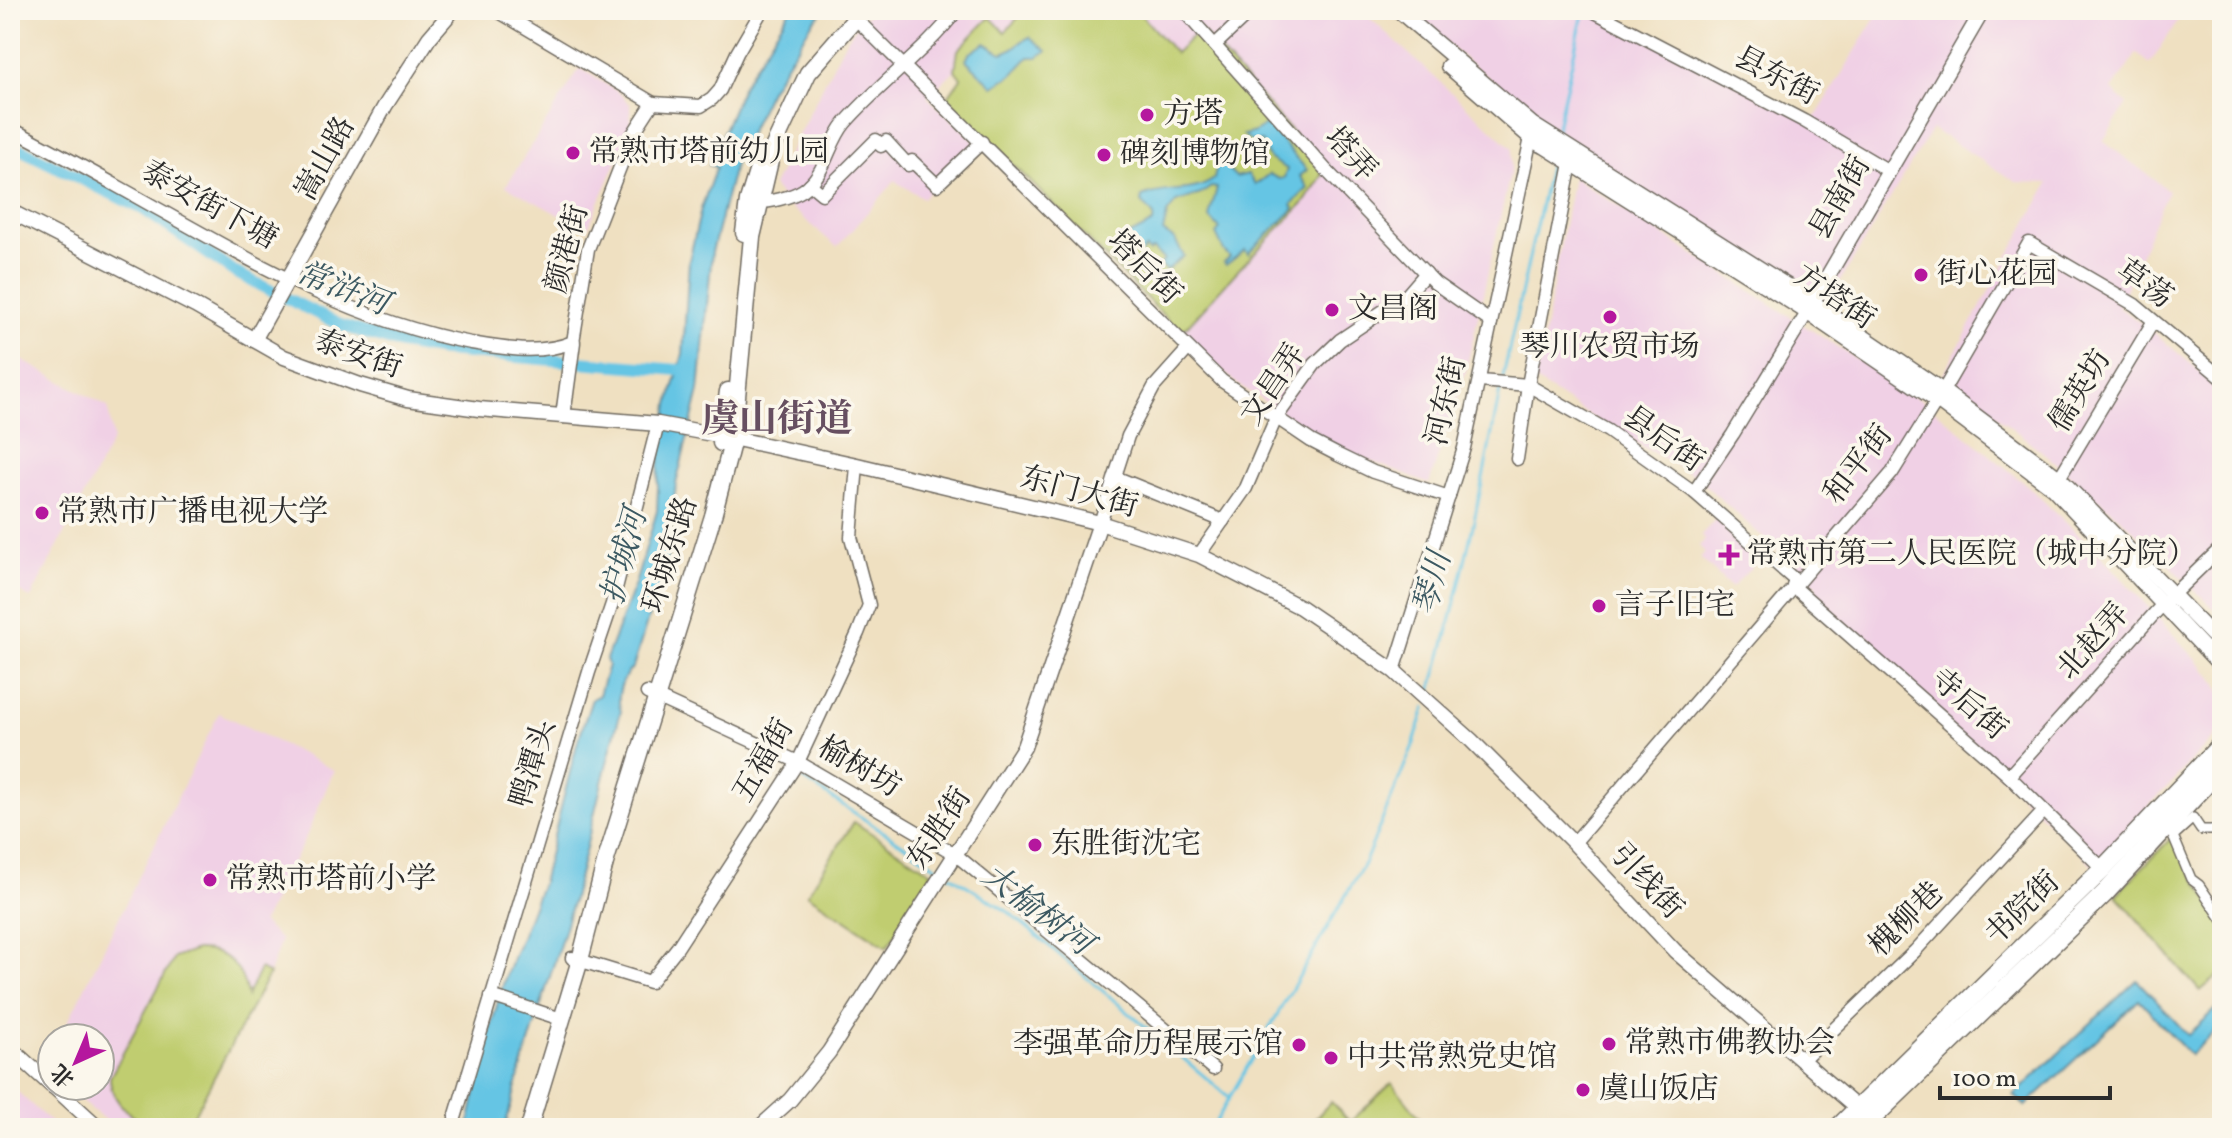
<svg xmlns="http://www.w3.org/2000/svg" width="2232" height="1138" font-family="Vollkorn,'Noto Serif SC',serif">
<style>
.built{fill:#f0d0e5}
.green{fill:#c0cd6f;stroke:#767c4d;stroke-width:2}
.water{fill:#65c5e4;stroke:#487888;stroke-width:2}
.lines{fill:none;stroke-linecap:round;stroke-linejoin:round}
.stream{stroke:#65c5e4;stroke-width:3}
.canal{stroke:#65c5e4;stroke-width:12}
.pedestrian-casing{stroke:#706a60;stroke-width:12}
.minor-casing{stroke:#706a60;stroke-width:15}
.tertiary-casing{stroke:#706a60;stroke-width:17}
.secondary-casing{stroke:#706a60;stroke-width:19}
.primary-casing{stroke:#706a60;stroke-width:21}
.pedestrian{stroke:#fff;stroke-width:9}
.minor{stroke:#fff;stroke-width:12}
.tertiary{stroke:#fff;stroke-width:14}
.secondary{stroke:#fff;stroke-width:16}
.primary{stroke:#fff;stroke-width:18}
.poi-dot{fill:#b5179e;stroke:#fbf7ec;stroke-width:3}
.labels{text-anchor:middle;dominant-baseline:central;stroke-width:7;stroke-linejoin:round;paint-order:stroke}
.street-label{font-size:30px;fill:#2b2b2b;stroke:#fbf7ec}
.poi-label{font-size:30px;fill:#2b2b2b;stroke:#fbf7ec;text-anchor:start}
.water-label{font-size:32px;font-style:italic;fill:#3c5962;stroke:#fbf7ec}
.district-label{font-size:38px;font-weight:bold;fill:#674f61;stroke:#fbf7ec}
</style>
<rect width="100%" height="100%" fill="#fbf7ec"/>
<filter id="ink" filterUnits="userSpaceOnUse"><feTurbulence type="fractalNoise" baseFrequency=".0125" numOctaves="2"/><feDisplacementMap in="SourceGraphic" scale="16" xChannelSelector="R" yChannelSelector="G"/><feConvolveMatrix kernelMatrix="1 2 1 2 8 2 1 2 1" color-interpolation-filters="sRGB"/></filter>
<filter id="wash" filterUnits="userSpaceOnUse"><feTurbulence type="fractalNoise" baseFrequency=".006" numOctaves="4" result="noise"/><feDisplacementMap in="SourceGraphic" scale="32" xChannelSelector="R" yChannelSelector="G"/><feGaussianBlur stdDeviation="1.8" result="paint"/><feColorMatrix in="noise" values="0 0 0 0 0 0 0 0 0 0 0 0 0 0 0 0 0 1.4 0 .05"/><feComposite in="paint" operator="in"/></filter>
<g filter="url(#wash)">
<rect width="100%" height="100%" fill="#efe0c1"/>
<g class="built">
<polygon points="874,10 1025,10 1005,32 989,17 958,50 955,70 927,97 976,142 923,198 895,181 837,247 788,205 773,186 846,40 863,19"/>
<polygon points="1137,10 1361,10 1512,148 1511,170 1465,374 1429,484 1337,448 1236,383 1181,333 1240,268 1200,30 1175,54"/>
<polygon points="1403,10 1594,10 1814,120 1880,10 2185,10 2150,64 2137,53 2112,90 2127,104 2103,141 2168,190 2118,307 2147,327 2222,390 2222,616 2127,524 2039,449 1943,375 2049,183 2016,182 1932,129 1827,303 1615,177"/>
<polygon points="580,68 618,92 630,104 630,131 587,230 506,186"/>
<polygon points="1573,177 1931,407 2028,486 2107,562 2214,679 2222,695 2222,724 2217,734 2093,865 1816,599 1816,585 1695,476 1606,426 1534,380 1540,359"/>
<polygon points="20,359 108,407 113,439 31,598 10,587 10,378"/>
<polygon points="1717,518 1760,558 1732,588 1700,558 1705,552 1699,546 1705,540 1701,535"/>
<polygon points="219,713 334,770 306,837 262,923 281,940 269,974 187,1128 115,1128 63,1086 100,1086 100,1038 60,1038"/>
<polygon points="10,1085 57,1128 10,1128"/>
</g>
<g class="green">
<polygon points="1025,10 1137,10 1175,53 1200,29 1326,170 1304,203 1240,268 1181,333 947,98 961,78 955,70 958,50 990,17 1005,32"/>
<polygon points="854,822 934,874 887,947 807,894"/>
<polygon points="2173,836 2190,872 2222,919 2222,973 2200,991 2116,895"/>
<path d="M196,950C226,949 243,968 247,996L260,969L269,974L187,1128H175L177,1123C149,1136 109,1106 110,1077L174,958Z"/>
<polygon points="1392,1083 1428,1128 1306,1128 1331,1102 1350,1122"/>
</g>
<g class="water">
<path d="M790,10H824L812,23L770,90L735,162L712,252L699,391L676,484L668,555L633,667C622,677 615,696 621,711C599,787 584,865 561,941C542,1003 521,1064 505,1128H468L488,1036L504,981L542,883L577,744L592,699L599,695L608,665L606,659L636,581L657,511L659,464L669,404L683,354L689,261L701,209L716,167L709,165L743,85Z"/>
<path d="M1030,37L1047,51L1038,57H1029L1012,75L993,86L966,60L969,54L985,43L1002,53C1013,51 1019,41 1030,37Z"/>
<path d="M1267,124L1307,170L1300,176L1308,188L1292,204L1294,209L1248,254L1245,250L1226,265L1224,263L1230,257L1224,251L1216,234L1220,229L1209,217L1217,188L1211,187L1201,194L1176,202L1167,214L1163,232L1175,240L1184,256L1167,270L1160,265L1164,260L1153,249L1149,252L1146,248L1141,254L1134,251L1125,259H1115L1113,253L1123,239L1153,223L1154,216L1141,201L1142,197C1166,186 1193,195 1214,179L1218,160H1222L1229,165V170L1236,177L1248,174L1255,185L1269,174L1279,179L1284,178L1287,169L1269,158L1261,141L1253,142L1243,135L1255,132Z"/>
<polygon points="2137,980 2188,1035 2222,1004 2222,1025 2190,1055 2139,1000 2025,1106 2014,1095"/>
</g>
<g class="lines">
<g class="stream">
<polyline points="1555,135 1584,10"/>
<polyline points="1503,377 1551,158"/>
<path d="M1429,697C1460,595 1482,489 1501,385"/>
<polyline points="803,779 940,869"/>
<polyline points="950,875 1010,913 1229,1097"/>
<polyline points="1212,1128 1365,862 1414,743 1425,708"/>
</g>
<polyline class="canal" points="10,144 143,209 236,273 340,325 401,344 444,351 691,371"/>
</g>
</g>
<g filter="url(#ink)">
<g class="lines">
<defs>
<polyline id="pedestrian" points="2222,830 2201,830 2193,818 2173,836 2191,879 2199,885 2222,919"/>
<g id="minor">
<polyline points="496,10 653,103"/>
<polyline points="1183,10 1326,170 1435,283 1491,322"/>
<polyline points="848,11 1222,381 1311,441 1338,455 1373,472 1449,497"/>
<polyline points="1595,12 1804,121 1887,170"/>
<polyline points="1215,45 1252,10"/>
<path d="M10,128C46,147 82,166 117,186C231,249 342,319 471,343C506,349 540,355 573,342L588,249L633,134L653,103L701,106L712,99L720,90L737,53L762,10"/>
<polyline points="810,184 822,194 876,140 881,146 886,141 908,165 912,161 937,185 982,142"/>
<path d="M756,202C768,203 792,197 803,190C826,175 828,143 845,123C880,83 925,52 957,10"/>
<polyline points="1480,381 1528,385 1608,431 1694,492 1796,581"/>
<polyline points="1517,459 1528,385 1571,163"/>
<polyline points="1115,477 1223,521"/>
<polyline points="2055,485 2153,322"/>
<polyline points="1694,492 1733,434 1807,313"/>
<polyline points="1100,523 1128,436 1154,387 1188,349"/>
<polyline points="1199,555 1246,488 1276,418 1315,364 1340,340 1407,295 1426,273"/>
<polyline points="1793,586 2009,776 2103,869"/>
<polyline points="1394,671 1464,448 1531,138"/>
<polyline points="647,693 798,762 955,854 1213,1069"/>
<polyline points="2009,776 2163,604 2222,547"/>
<polyline points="1574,843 1892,473 1943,391 2029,243 2135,305 2222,378"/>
<polyline points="572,958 650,982 677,948 798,762 858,633 869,605 851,537 857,465"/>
<polyline points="491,996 555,1017"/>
<polyline points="1802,1060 1915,951 2044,811"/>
<polyline points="455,1118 589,672 612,604 658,424"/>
</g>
<g id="tertiary">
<polyline points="1398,10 1533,125 1811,301 1943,391 2059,478 2222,645"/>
<polyline points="1448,66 1531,138"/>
<polyline points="1541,144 1799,307 1937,401 2053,488 2222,667"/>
<polyline points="10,211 195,306 284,357 360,385 408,399 479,409 658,424 723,436 857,465 1100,523 1199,555 1300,607 1394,671 1471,740 1574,843 1675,951 1864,1114"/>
<polyline points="1808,310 1983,10"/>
<polyline points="254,340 385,106 429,38 453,10"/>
<polyline points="563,416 573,342"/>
<polyline points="10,1048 52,1086"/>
<polyline points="53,1086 99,1128"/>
<polyline points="759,1128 790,1100 829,1052 1024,747 1100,523"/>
</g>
<g id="secondary">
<polyline points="1531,138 1541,144"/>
<polyline points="744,233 748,201 760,162"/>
<polyline points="721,443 728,391"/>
<polyline points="529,1128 580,960 605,863 713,516 733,439 752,237 773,148 808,73 863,10"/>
</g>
<g id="primary">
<polyline points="1838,1128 2103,869 2222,744"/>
<polyline points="1862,1128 2105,893 2222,767"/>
</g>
</defs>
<use href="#pedestrian" class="pedestrian-casing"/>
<use href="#minor" class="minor-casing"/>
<use href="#tertiary" class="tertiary-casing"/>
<use href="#secondary" class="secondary-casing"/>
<use href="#primary" class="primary-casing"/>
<use href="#pedestrian" class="pedestrian"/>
<use href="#minor" class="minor"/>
<use href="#tertiary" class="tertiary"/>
<use href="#secondary" class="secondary"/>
<use href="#primary" class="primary"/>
</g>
</g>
<g class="poi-dot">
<circle cx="1147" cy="115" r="8"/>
<circle cx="573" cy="153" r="8"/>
<circle cx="1104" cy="155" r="8"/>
<circle cx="1921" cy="275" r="8"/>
<circle cx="1332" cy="310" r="8"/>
<circle cx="1610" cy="317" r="8"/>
<circle cx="42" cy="513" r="8"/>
<path d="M1725 543h8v8h8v8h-8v8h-8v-8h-8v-8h8z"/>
<circle cx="1599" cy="606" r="8"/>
<circle cx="1035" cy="845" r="8"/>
<circle cx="210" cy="880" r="8"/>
<circle cx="1609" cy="1044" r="8"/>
<circle cx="1299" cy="1045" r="8"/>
<circle cx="1331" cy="1058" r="8"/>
<circle cx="1583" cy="1090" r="8"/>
</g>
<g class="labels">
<g class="street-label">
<text transform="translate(1776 77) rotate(28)">县东街</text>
<text transform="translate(1350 155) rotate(48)">塔弄</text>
<text transform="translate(326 159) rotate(-61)">嵩山路</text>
<text transform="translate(1841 198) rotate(-60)">县南街</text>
<text transform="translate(209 206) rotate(29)">泰安街下塘</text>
<text transform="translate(568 249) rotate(-75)">颜港街</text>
<text transform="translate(1144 268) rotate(45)">塔后街</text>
<text transform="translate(2144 285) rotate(35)">草荡</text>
<text transform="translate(1834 298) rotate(34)">方塔街</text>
<text transform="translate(358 355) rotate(19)">泰安街</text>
<text transform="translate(1274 385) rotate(-56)">文昌弄</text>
<text transform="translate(2081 391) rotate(-59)">儒英坊</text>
<text transform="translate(1447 401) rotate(-77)">河东街</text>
<text transform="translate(1663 440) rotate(35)">县后街</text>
<text transform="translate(1859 465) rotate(-52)">和平街</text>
<text transform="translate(1079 493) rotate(15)">东门大街</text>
<text transform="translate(671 555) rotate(-73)">环城东路</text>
<text transform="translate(2094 642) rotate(-48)">北赵弄</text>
<text transform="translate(1968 705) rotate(41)">寺后街</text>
<text transform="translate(764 761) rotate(-60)">五福街</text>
<text transform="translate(534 764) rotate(-73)">鸭潭头</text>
<text transform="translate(859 768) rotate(30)">榆树坊</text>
<text transform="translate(940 829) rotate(-57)">东胜街</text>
<text transform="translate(1646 882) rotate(47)">引线街</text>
<text transform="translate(2023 909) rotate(-44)">书院街</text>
<text transform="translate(1907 920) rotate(-45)">槐柳巷</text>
</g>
<g class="poi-label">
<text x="1163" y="115">方塔</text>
<text x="589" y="153">常熟市塔前幼儿园</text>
<text x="1120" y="155">碑刻博物馆</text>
<text x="1937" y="275">街心花园</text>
<text x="1348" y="310">文昌阁</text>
<text x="1610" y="348" text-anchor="middle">琴川农贸市场</text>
<text x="58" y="513">常熟市广播电视大学</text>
<text x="1747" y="555">常熟市第二人民医院（城中分院）</text>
<text x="1615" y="606">言子旧宅</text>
<text x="1051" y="845">东胜街沈宅</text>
<text x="226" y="880">常熟市塔前小学</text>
<text x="1625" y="1044">常熟市佛教协会</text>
<text x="1283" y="1045" text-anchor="end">李强革命历程展示馆</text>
<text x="1347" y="1058">中共常熟党史馆</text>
<text x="1599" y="1090">虞山饭店</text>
</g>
<g class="water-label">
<text transform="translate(342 290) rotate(21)">常浒河</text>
<text transform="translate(626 557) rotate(-75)">护城河</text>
<text transform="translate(1434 584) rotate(-75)">琴川</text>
<text transform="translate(1036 911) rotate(37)">大榆树河</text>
</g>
<g class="district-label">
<text x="777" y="421">虞山街道</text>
</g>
</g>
<rect width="2232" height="1138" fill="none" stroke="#fbf7ec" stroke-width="40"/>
<g transform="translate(76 1062) rotate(224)"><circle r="38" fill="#fbf7ec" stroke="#a8a59f" stroke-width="2"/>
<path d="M0-6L14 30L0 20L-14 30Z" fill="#b5179e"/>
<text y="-12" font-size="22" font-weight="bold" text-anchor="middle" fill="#2b2b2b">北</text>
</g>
<path d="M1940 1086v12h170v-12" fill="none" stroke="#2b2b2b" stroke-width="4"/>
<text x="1952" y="1086" font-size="24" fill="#2b2b2b" stroke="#fbf7ec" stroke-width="6" paint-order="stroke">100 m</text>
</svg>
